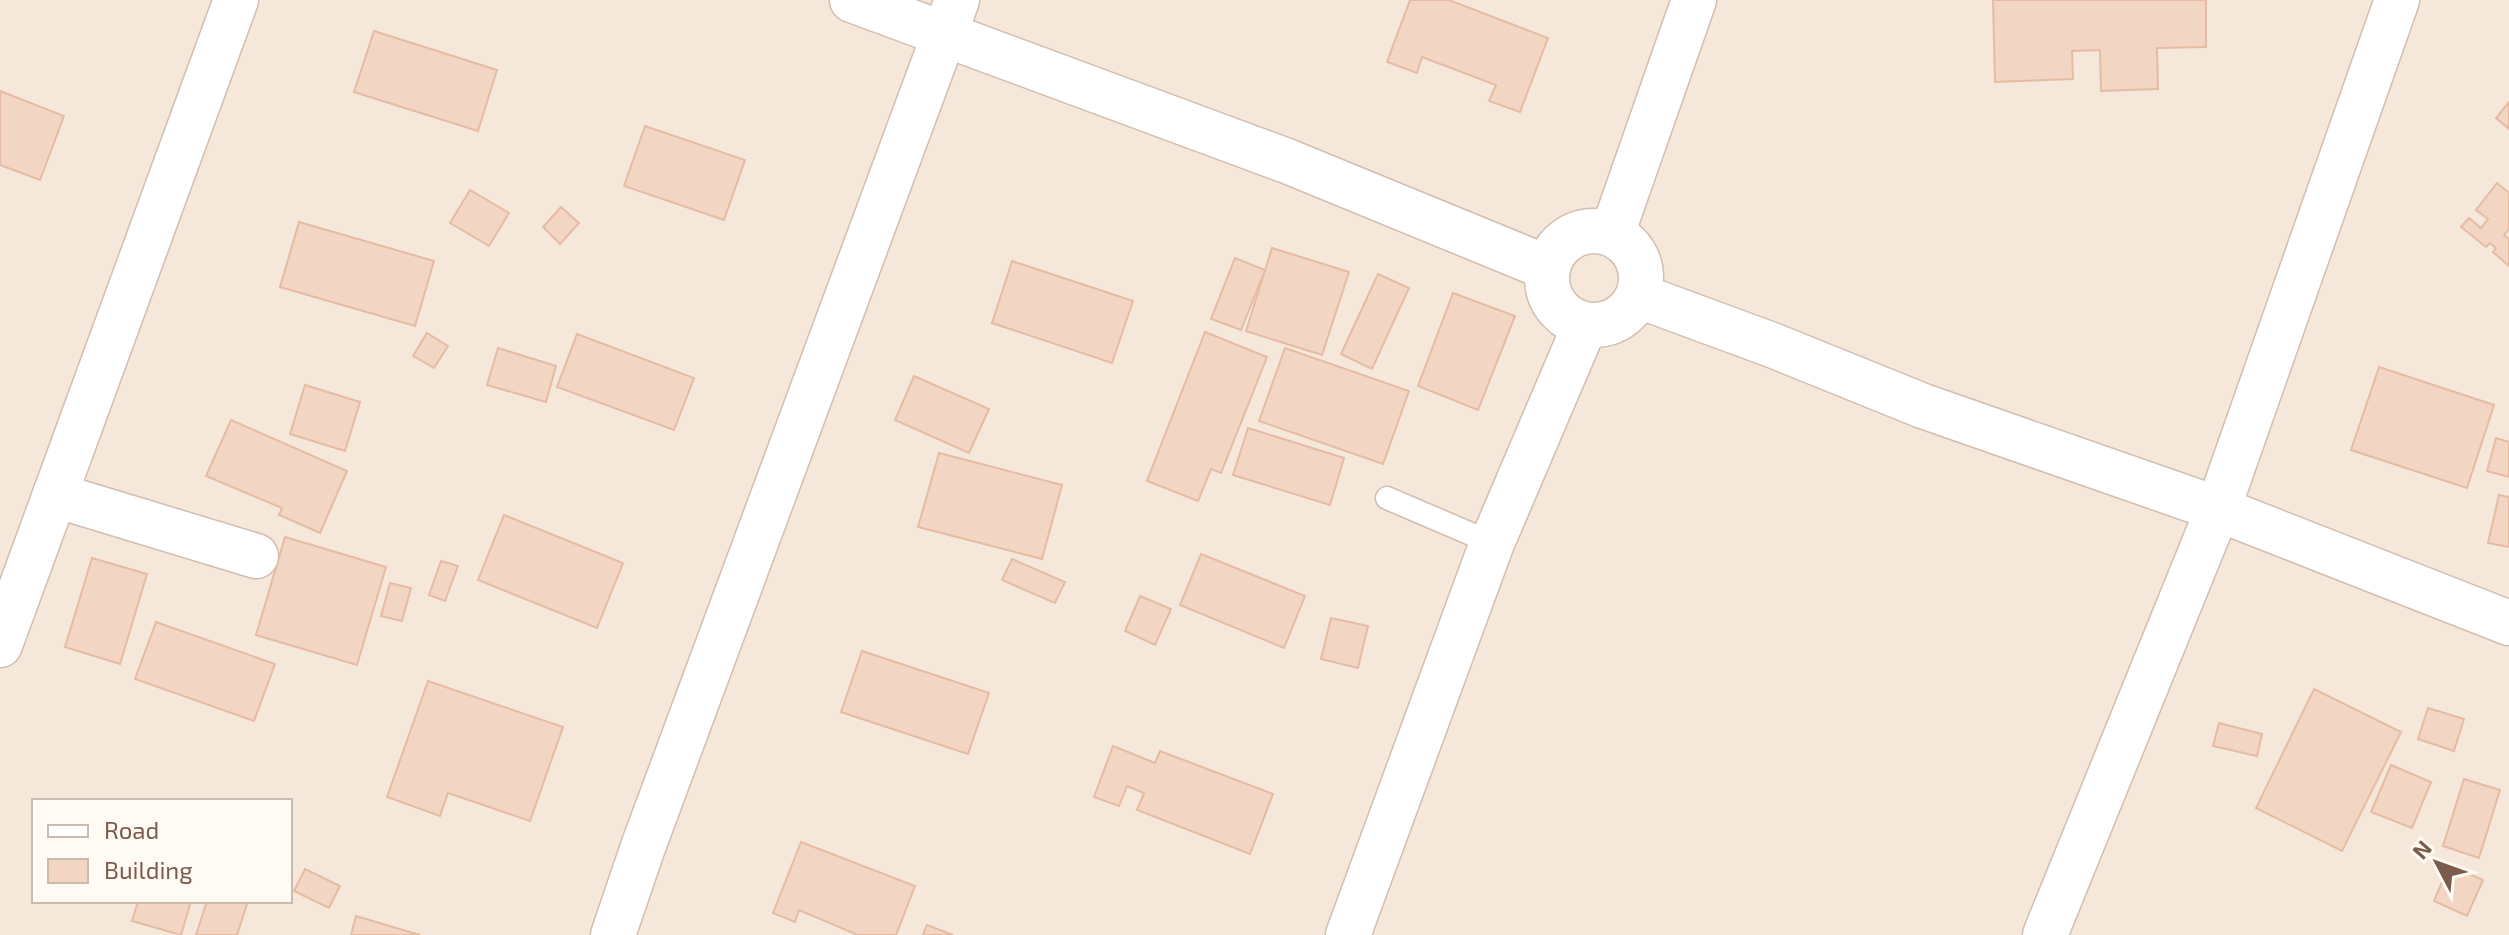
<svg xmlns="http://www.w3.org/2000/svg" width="2509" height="935" font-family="'Exo 2',sans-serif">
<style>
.residential{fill:#f5e8da;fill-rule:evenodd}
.building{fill:#f3d5c3;stroke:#e6bba3;stroke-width:2}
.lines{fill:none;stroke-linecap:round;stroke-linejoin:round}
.service-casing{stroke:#d1beb0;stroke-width:25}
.minor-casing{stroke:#d1beb0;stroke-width:47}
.service{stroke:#fff;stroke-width:22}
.minor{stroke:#fff;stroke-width:44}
</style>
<rect width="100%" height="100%" fill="#fdf6ec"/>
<path class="residential" d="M0,0H2509V935H0ZM34,801H290V901H34Z"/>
<g class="building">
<polygon points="1410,0 1449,0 1548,38 1520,112 1489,101 1496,85 1422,57 1417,73 1387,62"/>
<polygon points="1993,0 2206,0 2206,47 2157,48 2158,89 2101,91 2100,50 2072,51 2073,79 1995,82"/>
<polygon points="374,31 497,70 478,131 354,92"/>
<polygon points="0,91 64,116 40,180 0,165"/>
<polygon points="2509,102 2509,129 2496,118"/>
<polygon points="645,126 745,160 724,220 624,186"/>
<polygon points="2497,183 2509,193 2509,229 2504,235 2509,239 2509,266 2493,252 2496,248 2490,243 2486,247 2461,227 2469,218 2481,228 2488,219 2476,210"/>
<polygon points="470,190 509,213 489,246 450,223"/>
<polygon points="561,207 579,223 560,244 543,227"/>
<polygon points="299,222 434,261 415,326 280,287"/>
<polygon points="1272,248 1349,272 1322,355 1246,331"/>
<polygon points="1235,258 1265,270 1241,330 1211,319"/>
<polygon points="1012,261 1133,301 1112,363 992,323"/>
<polygon points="1378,274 1409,288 1372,369 1341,354"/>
<polygon points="1453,293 1515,316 1478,410 1418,386"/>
<polygon points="1205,332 1267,357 1221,473 1211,469 1198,501 1147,481"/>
<polygon points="427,333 448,346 434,368 413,356"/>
<polygon points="577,334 694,378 674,430 557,387"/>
<polygon points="498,348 556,366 546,402 487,385"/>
<polygon points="1285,348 1409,391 1383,464 1259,421"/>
<polygon points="2379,367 2494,405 2467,488 2351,450"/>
<polygon points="914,376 989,409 969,453 895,420"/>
<polygon points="305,385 360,402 345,451 290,434"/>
<polygon points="231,420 347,471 320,533 279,515 282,508 206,476"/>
<polygon points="1248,428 1344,458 1330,505 1233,475"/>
<polygon points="2496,438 2509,442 2509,477 2487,471"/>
<polygon points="939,453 1062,485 1042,559 918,527"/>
<polygon points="2499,495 2509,497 2509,547 2488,543"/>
<polygon points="504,515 623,563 597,628 478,580"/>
<polygon points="285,537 386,567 357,665 256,635"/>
<polygon points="1201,554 1305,596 1284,648 1180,605"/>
<polygon points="92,558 147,574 120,664 65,647"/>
<polygon points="1012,559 1065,582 1055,603 1002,580"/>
<polygon points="441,561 458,566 445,601 429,595"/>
<polygon points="390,583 411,588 402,621 381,616"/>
<polygon points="1140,596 1171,609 1155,645 1125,631"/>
<polygon points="1331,618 1368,626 1358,668 1321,659"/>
<polygon points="156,622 275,664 254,721 135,679"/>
<polygon points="862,651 989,693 968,754 841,712"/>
<polygon points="428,681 563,727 530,821 448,793 440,816 387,797"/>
<polygon points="2314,689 2401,732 2342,851 2256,808"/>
<polygon points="2428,708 2464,719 2454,751 2418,739"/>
<polygon points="2219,723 2262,734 2257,756 2213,746"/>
<polygon points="1113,746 1155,763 1160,751 1273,794 1250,854 1137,810 1144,793 1127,786 1119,806 1094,797"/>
<polygon points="2391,765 2431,782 2412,828 2371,812"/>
<polygon points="2464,779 2500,790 2479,858 2443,846"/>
<polygon points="801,842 915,886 896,935 858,935 799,910 795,922 773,913"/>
<polygon points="2449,865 2483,880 2467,916 2434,901"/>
<polygon points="305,869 340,886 329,908 294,891"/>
<polygon points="138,901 191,901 181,935 132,921"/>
<polygon points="207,901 248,901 237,935 196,935"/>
<polygon points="356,916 420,935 351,935"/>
<polygon points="927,925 953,935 923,935"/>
</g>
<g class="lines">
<defs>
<polyline id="service" points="1387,498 1492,543"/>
<g id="minor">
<polyline points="852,0 1287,161 1548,268"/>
<circle cx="1594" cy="278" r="47"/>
<polyline points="1612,234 1694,0"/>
<polyline points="1639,296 1772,345 1923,406 2218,509 2509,623"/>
<polyline points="55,495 256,556"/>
<polyline points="0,645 236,0"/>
<polyline points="613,935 643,847 957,0"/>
<polyline points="1348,935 1492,543 1585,325"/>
<polyline points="2045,935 2218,509 2397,0"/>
</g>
</defs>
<use href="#service" class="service-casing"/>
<use href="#minor" class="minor-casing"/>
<use href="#service" class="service"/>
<use href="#minor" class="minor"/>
</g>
<rect x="32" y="799" width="260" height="104" fill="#fffaf3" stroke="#cabbb1" stroke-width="2"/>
<rect x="48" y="825" width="40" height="12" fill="#ffffff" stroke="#cabbb1" stroke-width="2"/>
<text x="104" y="839" font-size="24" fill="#7a5c4d">Road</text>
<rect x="48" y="859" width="40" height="24" fill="#f3d5c3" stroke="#cabbb1" stroke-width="2"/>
<text x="104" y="879" font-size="24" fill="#7a5c4d">Building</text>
<g transform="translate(2437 863) rotate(311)" stroke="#fffaf3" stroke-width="6" paint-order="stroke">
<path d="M0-6L14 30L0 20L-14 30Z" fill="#7a5c4d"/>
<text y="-12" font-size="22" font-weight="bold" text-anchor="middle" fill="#7a5c4d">N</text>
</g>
</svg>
